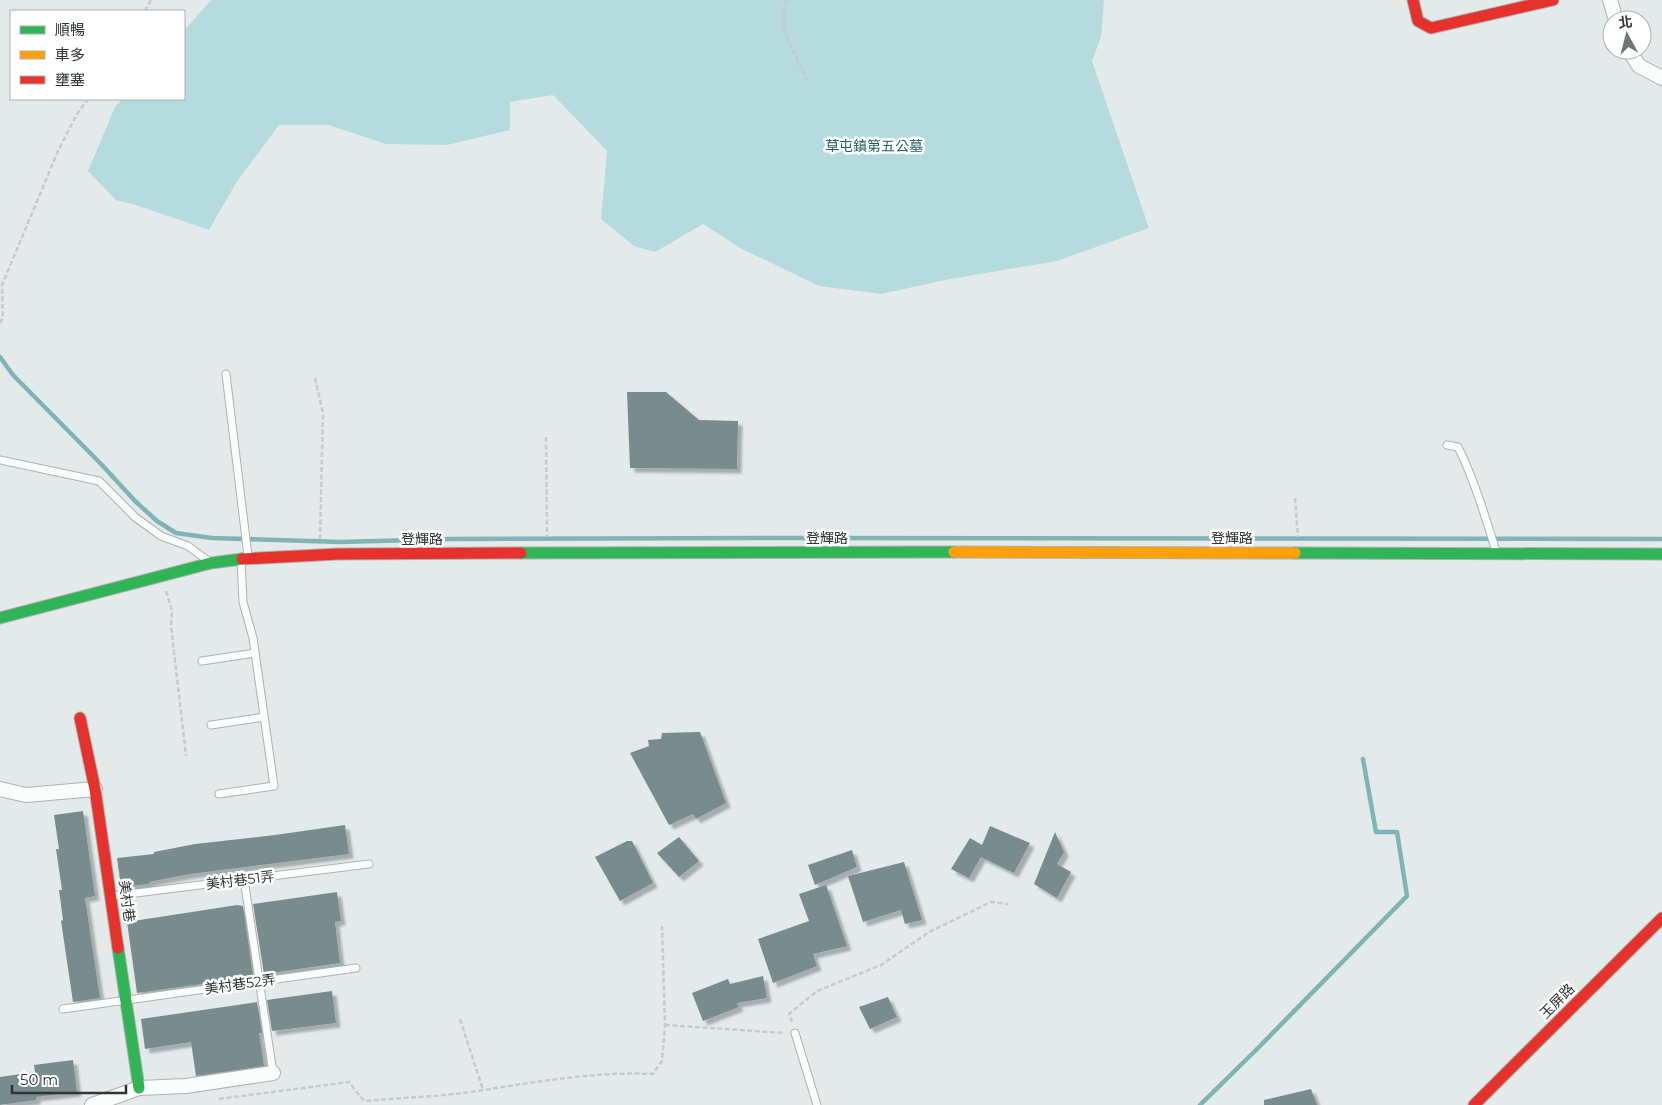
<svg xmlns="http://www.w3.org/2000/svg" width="1662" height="1105" font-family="Montserrat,'Noto Sans TC',sans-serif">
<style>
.green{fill:#b6dbde}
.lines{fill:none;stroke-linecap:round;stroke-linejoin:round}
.stream{stroke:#7fb3b8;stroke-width:4.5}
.building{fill:#788c8d;filter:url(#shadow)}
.lane-casing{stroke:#acb1b1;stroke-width:9}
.street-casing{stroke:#acb1b1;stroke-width:16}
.fast-casing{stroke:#acb1b1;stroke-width:13}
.slow-casing{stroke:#acb1b1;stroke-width:13}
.jam-casing{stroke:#acb1b1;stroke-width:13}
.path{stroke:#c7c9ca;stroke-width:2.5;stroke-dasharray:5 2.5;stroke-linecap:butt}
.lane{stroke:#fbfcfc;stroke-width:7}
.street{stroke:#fbfcfc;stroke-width:14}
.fast{stroke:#30b455;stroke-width:11}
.slow{stroke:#ff9f0a;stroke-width:11}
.jam{stroke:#e5322d;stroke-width:11}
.labels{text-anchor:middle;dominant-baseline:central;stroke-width:5;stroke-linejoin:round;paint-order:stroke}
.park-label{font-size:14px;fill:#246065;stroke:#fff}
.street-label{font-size:14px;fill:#303435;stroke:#fff}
</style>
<defs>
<filter id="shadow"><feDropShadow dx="4.5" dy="4.5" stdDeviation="1" flood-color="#0004"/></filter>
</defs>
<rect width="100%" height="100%" fill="#e4eaea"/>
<polygon class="green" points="211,0 1104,0 1101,37 1092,61 1149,228 1057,261 945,280 881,294 819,286 742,249 703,224 655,252 634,246 601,219 607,151 553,95 510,102 510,130 447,145 386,144 328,125 279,125 236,183 209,230 136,205 116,200 88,171 115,107 122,99 184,99 184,31"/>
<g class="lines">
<g class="stream">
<polyline points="0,357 13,375 102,465 135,501 157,521 176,533 212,538 340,542 451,539 772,538 1662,539"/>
<polyline points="1200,1105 1256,1050 1407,896 1397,832 1376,832 1363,759"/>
</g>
</g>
<g class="building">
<polygon points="627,392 666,392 699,420 738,421 737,469 630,468"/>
<polygon points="700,732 726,803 696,819 693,814 669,825 630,753 649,746 648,740 661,739 662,733"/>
<polygon points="83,811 95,896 85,898 100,998 73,1002 61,921 63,920 59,890 62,890 56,849 59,849 54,815"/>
<polygon points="345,825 349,854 190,874 149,882 149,884 121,887 117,858 154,854 154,852 195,844 275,835"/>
<polygon points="990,826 1030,843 1014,873 981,857 969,878 951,869 970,838 982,845"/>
<polygon points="1055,832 1064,852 1057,864 1071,872 1057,898 1034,884"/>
<polygon points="679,837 699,861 679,877 657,853"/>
<polygon points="627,841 632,841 653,883 620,901 595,857"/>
<polygon points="852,850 857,867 815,885 808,865"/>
<polygon points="904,862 922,920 905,924 901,910 863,922 848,876"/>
<polygon points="826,885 847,946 813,954 817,966 773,983 758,939 809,921 799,894"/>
<polygon points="337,892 341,921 335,922 340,963 264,974 253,904"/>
<polygon points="237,905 243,906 253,975 252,977 137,993 127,922"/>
<polygon points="763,976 767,998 737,1003 739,1007 703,1021 692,993 728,979 730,984"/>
<polygon points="332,991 336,1023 272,1031 267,1000"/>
<polygon points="888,997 897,1017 870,1029 859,1007"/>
<polygon points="257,1002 262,1033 259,1033 264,1066 196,1076 191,1042 145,1049 141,1019"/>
<polygon points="73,1060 77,1092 36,1097 36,1100 0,1105 0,1077 35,1072 34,1065"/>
<polygon points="1311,1089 1317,1105 1264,1105 1264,1100"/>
</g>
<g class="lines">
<defs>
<g id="lane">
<polyline points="226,374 248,556"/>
<path d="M1447,445L1458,447C1474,479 1485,516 1496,551"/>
<polyline points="0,460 99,481 135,517 161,536 188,546 207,560"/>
<polyline points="202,661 255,653"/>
<polyline points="211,725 264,717"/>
<polyline points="219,794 274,786 253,638 243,602 241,560"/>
<polyline points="244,879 273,1073"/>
<polyline points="112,896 369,864"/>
<polyline points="63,1009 356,968"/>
<polyline points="795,1033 817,1105"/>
</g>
<g id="street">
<polyline points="1610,0 1616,20"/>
<polyline points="1629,50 1639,66 1662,78"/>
<polyline points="0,789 26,795 95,789"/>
<polyline points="92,1105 139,1088 186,1086 273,1073"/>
</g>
<g id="fast">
<polyline points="521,553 954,552"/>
<polyline points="1295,553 1662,554"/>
<polyline points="0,618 211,563 242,559"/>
<polyline points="118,948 139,1088"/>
</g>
<polyline id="slow" points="954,552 1295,553"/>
<g id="jam">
<polyline points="1413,0 1418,21 1431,28 1553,0"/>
<polyline points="242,559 338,554 521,553"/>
<polyline points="80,718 95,789 118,948"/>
<polyline points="1474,1105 1662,918"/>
</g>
</defs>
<use href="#lane" class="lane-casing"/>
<use href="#street" class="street-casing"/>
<use href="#fast" class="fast-casing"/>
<use href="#slow" class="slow-casing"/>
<use href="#jam" class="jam-casing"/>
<g class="path">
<polyline points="787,0 784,8 784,31 807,80"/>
<polyline points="145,11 151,0"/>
<polyline points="0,323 3,318 2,285 58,151 77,114 88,99"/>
<polyline points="315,378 323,413 320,539"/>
<polyline points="546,437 547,537"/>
<polyline points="1295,498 1298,537"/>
<polyline points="166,591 172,611 171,626 186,756"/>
<polyline points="460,1019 483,1090"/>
<polyline points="792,1022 789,1014 817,991 881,965 929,932 991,902 1008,904"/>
<polyline points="665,1025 784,1033"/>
<path d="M219,1099L349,1082L364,1101C397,1098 431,1097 463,1093C527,1084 588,1071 653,1074L662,1061L665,1025L662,926"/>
</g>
<use href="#lane" class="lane"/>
<use href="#street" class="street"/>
<use href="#fast" class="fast"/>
<use href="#slow" class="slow"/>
<use href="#jam" class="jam"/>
</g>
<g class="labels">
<g class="park-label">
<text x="874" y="146">草屯鎮第五公墓</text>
</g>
<g class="street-label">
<text x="827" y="538">登輝路</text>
<text x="1232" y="538">登輝路</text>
<text x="422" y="539">登輝路</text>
<text transform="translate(240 880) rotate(-7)">美村巷51弄</text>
<text transform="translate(127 901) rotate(82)">美村巷</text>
<text transform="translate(240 984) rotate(-8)">美村巷52弄</text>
<text transform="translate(1557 1001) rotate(-45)">玉屏路</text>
</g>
</g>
<rect x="10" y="10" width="175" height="90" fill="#ffffff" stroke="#acaeae"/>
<rect x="20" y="26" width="25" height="8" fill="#30b455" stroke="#acaeae"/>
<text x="55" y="35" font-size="15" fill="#303435">順暢</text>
<rect x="20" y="51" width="25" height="8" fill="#ff9f0a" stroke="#acaeae"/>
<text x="55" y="60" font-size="15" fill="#303435">車多</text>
<rect x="20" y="76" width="25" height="8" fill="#e5322d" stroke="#acaeae"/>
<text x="55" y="85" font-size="15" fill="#303435">壅塞</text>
<g transform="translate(1627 35) rotate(353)"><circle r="24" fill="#ffffff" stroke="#acaeae"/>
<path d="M0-4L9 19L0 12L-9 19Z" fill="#6f7474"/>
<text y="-8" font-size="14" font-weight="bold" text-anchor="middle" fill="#303435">北</text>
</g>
<path d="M12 1085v8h114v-8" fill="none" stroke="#303435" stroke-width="2.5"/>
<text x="20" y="1085" font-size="15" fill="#303435" stroke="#ffffff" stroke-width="4" paint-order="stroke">50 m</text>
</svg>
